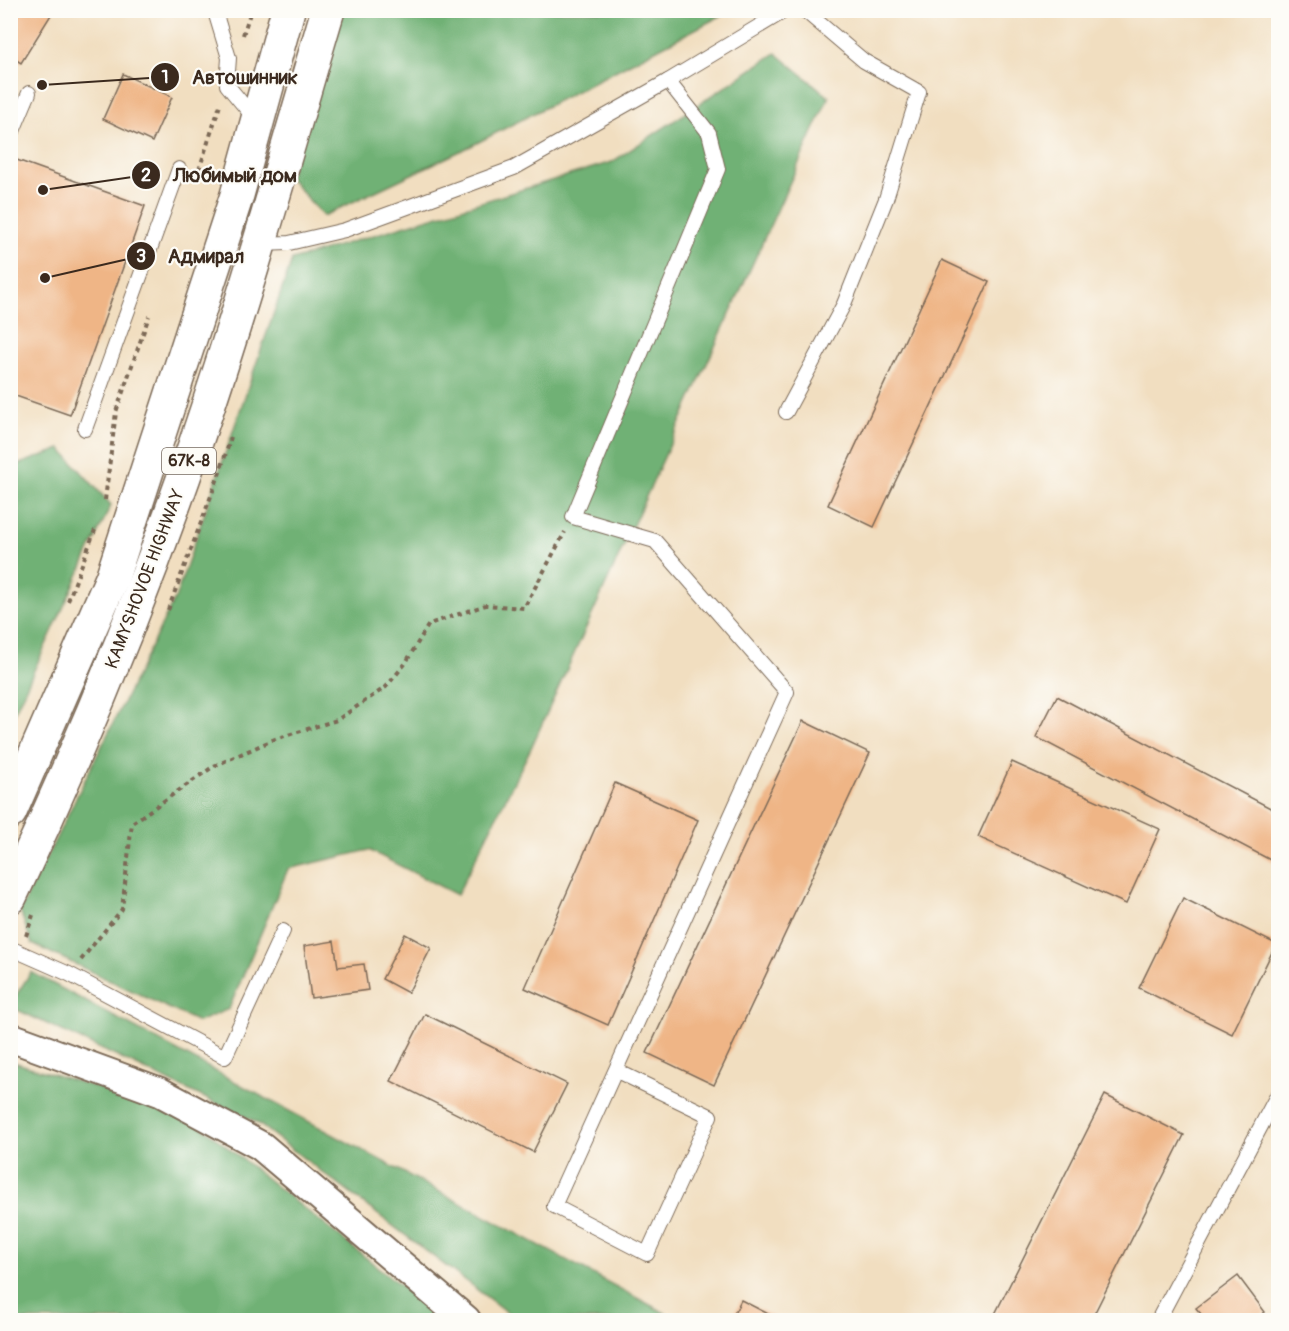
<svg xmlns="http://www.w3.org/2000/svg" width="1289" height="1331" font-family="Pangolin,sans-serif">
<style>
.forest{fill:#70b174;stroke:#566e49;stroke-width:1.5}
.building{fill:#efb586}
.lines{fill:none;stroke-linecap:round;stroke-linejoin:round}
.service-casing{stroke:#7b6957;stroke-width:16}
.minor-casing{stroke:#7b6957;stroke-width:32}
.primary-casing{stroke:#7b6957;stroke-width:36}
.path{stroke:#7b6957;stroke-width:4;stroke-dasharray:4.5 4.5;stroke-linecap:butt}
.service{stroke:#fff;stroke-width:14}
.minor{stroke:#fff;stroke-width:28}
.primary{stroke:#fff;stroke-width:33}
.labels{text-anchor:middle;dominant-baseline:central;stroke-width:4.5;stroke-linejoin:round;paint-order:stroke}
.shield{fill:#fdfcf7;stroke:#75695f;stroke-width:1.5}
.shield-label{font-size:16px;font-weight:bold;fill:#3b2a1e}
.street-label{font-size:18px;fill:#3b2a1e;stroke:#fdfcf7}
.leader{fill:none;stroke:#3b2a1e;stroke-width:2}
.callout-dot{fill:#3b2a1e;stroke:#fdfcf7;stroke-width:2}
.mark-label{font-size:18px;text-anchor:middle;font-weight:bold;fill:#fff}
.callout-label{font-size:20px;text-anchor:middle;font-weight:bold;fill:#3b2a1e;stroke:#fdfcf7;stroke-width:4.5;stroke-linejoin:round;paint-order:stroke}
</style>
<rect width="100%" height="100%" fill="#fdfcf7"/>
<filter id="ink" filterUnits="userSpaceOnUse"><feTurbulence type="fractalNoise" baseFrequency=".0167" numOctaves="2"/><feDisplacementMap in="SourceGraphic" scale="12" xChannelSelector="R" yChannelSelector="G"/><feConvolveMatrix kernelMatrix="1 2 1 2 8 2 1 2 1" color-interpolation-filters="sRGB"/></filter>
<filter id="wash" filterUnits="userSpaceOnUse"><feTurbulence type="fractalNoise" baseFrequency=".008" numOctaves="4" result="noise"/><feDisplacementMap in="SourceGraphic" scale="24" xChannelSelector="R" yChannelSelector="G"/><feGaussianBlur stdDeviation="1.35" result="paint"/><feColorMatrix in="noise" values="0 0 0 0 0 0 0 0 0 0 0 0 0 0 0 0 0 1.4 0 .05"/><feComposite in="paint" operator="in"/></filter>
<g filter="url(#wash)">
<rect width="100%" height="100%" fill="#f1dec0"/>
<g class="forest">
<polygon points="339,11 730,11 471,146 323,216 289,177"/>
<polygon points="776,53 829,97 531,748 457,895 369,850 288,869 229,1009 198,1022 32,944 20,911 176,596 292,260 612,162"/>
<polygon points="61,449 111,505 11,720 11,467"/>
<polygon points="31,972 678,1320 517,1320 256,1122 11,1007 11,1003"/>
<polygon points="10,1061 187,1115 444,1320 11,1320"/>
</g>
<g id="blocks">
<g class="building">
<polygon points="10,10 54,10 21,63 10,56"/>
<polygon points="123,74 172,97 152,142 103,119"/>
<polygon points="14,159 145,206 70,415 10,394 10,169"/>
<polygon points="942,260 989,282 874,527 828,505"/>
<polygon points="1057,696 1278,812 1278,864 1036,737"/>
<polygon points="803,721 870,753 714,1085 647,1053"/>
<polygon points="1012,762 1160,829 1126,904 978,837"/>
<polygon points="615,783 698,820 608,1025 525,988"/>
<polygon points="1183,898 1276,944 1232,1034 1139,988"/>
<polygon points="405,934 431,948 408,993 382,979"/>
<polygon points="334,941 338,967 364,964 368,990 311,998 304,946"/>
<polygon points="425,1014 567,1084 533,1152 391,1081"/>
<polygon points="1105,1095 1184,1135 1091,1320 992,1320"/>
<polygon points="1238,1276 1265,1312 1254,1320 1206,1320 1196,1308"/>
<polygon points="741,1300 780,1320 731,1320"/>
</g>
</g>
</g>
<g filter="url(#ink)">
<use href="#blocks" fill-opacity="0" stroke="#7b6957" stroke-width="1.5"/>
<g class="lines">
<defs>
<g id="service">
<polyline points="217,10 216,15 229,58 227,85 255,119"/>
<polyline points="10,138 29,93"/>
<polyline points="259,244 289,243 345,230 514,168 668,81 786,10"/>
<polyline points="786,412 844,304 886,199 919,92 864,61 804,10"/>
<polyline points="85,429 179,169"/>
<polyline points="10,948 69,974 225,1057 283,931"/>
<polyline points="617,1071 710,1116 647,1254 554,1206 787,692 655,541 573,517 718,169 709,133 668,81"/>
<polyline points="1158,1320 1278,1094"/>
</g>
<polyline id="minor" points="10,1037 160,1092 261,1146 466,1320"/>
<g id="primary">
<polyline points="10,812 112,578 237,195 288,10"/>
<path d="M10,897C80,750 142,599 195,445C244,302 285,156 328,10"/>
</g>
</defs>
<use href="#service" class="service-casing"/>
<use href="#minor" class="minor-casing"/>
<use href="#primary" class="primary-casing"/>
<g class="path">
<polyline points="243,35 251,10"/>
<polyline points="199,170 220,105"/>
<polyline points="105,500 116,412 149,316"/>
<polyline points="68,601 95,530"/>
<polyline points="168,610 219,475 231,437"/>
<polyline points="26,936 33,915"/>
<polyline points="81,960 122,909 132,823 214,766 275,739 337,720 386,687 405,664 429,624 486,605 524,608 565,532"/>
</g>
<use href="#service" class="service"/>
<use href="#minor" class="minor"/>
<use href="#primary" class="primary"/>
</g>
</g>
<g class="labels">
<rect class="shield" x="162" y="448" width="54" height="26" rx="4.5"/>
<g class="shield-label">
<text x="189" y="461">67К-8</text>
</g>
<g class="street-label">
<text transform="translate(145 579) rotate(-69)">KAMYSHOVOE HIGHWAY</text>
</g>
</g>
<path class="leader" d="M42 85L165 77M43 190L146 175M45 278L141 256"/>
<g class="callout-dot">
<circle cx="42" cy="85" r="6"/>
<circle cx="43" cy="190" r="6"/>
<circle cx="45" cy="278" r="6"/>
<circle cx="165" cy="77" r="15"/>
<circle cx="146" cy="175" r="15"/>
<circle cx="141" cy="256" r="15"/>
</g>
<g class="mark-label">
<text x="165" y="83">1</text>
<text x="146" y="181">2</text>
<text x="141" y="262">3</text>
</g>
<g class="callout-label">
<text x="245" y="84">Автошинник</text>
<text x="235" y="182">Любимый дом</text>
<text x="206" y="263">Адмирал</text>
</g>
<rect width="1289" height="1331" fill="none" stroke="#fdfcf7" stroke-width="36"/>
</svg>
